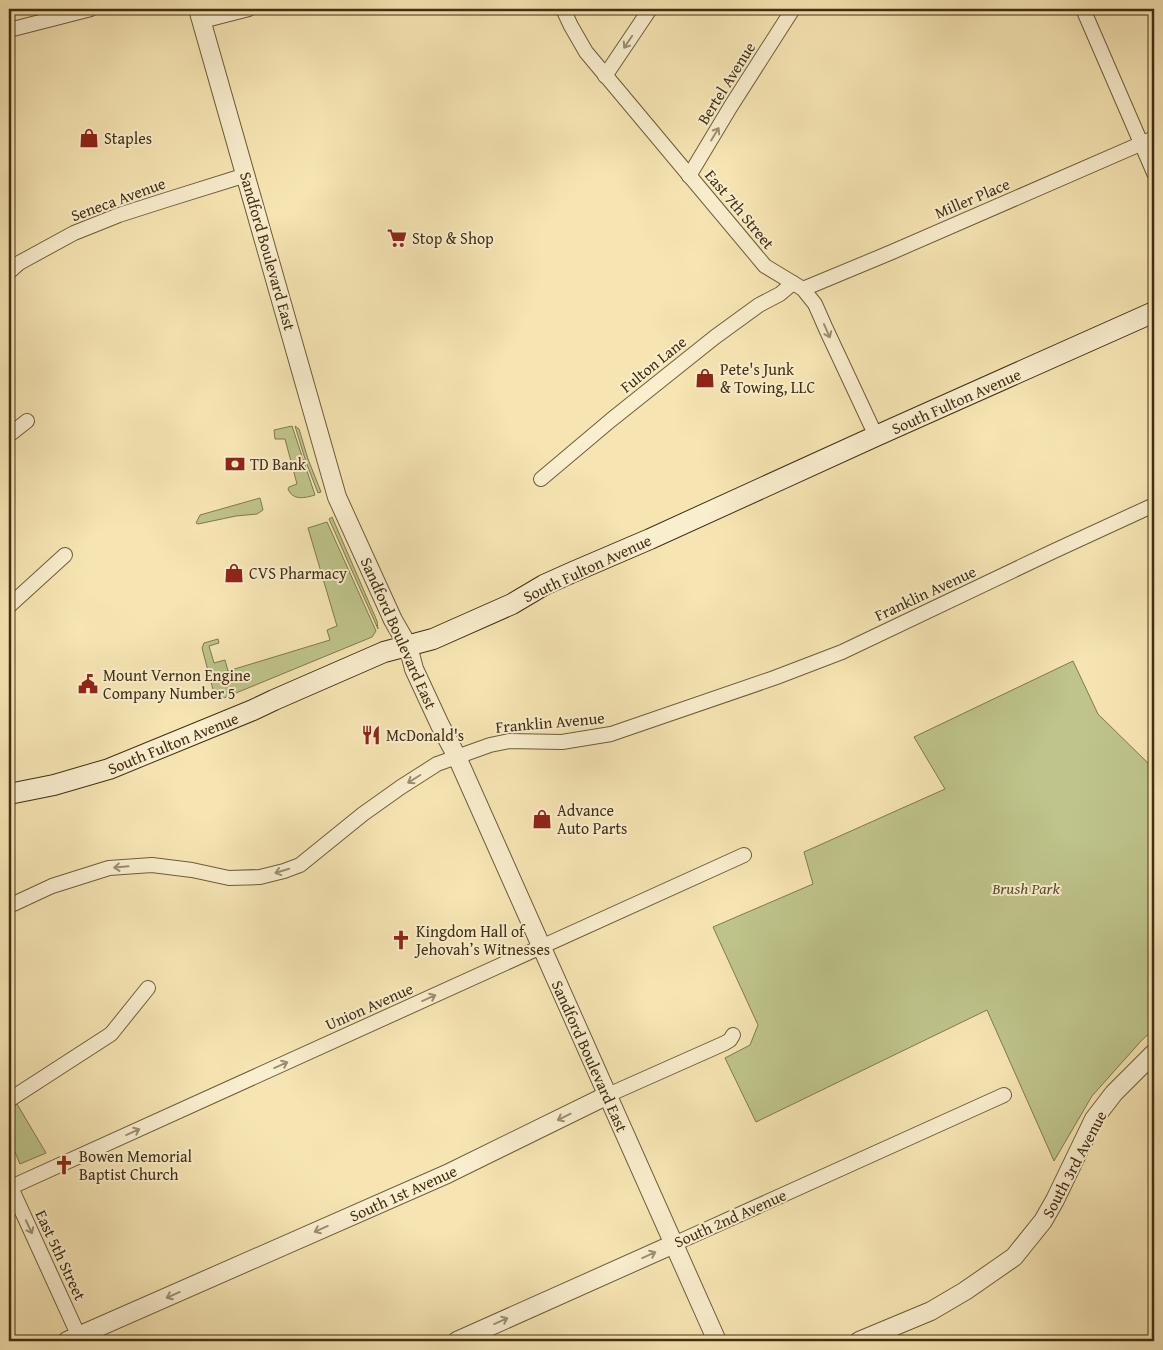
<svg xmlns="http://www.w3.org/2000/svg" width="1163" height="1350" font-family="'Gentium Book Plus',serif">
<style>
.green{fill:#bec48b;stroke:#80794e}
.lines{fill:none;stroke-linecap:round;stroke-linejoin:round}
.minor-casing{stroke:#6e5c3a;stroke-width:16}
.tertiary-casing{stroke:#6e5c3a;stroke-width:20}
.secondary-casing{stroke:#412e12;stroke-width:22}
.minor{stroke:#f9eece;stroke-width:14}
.tertiary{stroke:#f9eece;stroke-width:18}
.secondary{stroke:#f9eece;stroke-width:20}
.oneway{stroke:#9d8e70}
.labels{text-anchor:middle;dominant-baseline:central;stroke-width:4;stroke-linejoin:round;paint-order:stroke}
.street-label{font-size:16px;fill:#412e12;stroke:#f9eece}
.poi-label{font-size:16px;fill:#412e12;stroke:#f9eece;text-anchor:start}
.park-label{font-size:16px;font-style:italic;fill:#5a4c2a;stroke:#f9eece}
</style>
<rect width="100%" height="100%" fill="#f6e5b3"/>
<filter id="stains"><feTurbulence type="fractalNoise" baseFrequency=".004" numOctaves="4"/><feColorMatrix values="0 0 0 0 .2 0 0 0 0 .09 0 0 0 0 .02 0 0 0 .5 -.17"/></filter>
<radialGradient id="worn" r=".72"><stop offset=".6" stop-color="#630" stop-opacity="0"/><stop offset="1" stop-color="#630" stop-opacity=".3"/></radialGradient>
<g class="green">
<path d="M292,426L315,495C305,498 293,501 288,489L289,487L297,484L285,439H275L274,430Z"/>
<polygon points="295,426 299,429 308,459 321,492 318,493 306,462"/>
<polygon points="260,498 263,510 257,514 236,516 198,524 196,523 200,515"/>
<polygon points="332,517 377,621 378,629 329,519"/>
<polygon points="327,522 376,631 372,637 219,700 215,697 202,648 204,643 218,639 219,643 209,646 214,663 225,660 228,671 330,640 327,630 337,626 308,528"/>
<polygon points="1073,661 1098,714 1154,769 1154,1029 1142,1040 1092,1096 1054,1161 987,1010 756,1122 725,1058 750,1045 758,1025 713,927 813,884 804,852 945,789 914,737"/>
<polygon points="17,1104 46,1153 20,1164 9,1138 9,1109"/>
</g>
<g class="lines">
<defs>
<g id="minor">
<polyline points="563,9 571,26 586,52 765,266 803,289 815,304 826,329 876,436"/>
<polyline points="1083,9 1154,173"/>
<polyline points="202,21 249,9"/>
<polyline points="9,30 91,9"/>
<polyline points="605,76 650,9"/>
<polyline points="689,176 731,106 793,9"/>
<polyline points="9,272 19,263 74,233 119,215 166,200 246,175"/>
<polyline points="803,289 892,252 1154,138"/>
<polyline points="9,435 27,421"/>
<polyline points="541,479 611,420 715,337 759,305 780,294 793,283"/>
<polyline points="9,606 65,555"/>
<polyline points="9,906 52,886 109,868 152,865 192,870 229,878 260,877 284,871 300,865 363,814 401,787 437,764 490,745 509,741 562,742 611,734 774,678 842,652 1054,551 1154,505"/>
<polyline points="608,1095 725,1043 730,1040 733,1035"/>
<polyline points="9,1100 111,1034 148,988"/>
<polyline points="9,1183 81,1341"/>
<polyline points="9,1188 744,855"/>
<polyline points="674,1244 1004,1095"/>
</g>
<g id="tertiary">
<polyline points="198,9 337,497 393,620 408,646 414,669 440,725 457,757 717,1341"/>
<polyline points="67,1341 447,1174 608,1095"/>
<polyline points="457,1341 674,1244"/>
<polyline points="859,1341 931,1311 965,1291 1014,1257 1043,1221 1055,1200 1094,1119 1114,1093 1154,1053"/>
</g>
<polyline id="secondary" points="9,794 54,785 109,769 253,710 274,700 384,652 433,639 512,604 544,585 573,572 650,539 876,436 1154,312"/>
</defs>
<use href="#minor" class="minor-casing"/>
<use href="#tertiary" class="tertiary-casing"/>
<use href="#secondary" class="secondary-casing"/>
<use href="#minor" class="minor"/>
<use href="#tertiary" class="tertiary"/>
<use href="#secondary" class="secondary"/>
</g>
<defs><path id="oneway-shaft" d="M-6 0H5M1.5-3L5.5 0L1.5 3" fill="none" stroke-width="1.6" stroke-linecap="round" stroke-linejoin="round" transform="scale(1.25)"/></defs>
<g class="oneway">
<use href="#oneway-shaft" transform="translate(628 42) rotate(124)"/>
<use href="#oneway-shaft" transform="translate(715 134) rotate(-59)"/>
<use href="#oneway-shaft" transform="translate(827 331) rotate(66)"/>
<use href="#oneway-shaft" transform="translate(414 779) rotate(148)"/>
<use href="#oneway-shaft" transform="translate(121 867) rotate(175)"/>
<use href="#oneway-shaft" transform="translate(282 871) rotate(163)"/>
<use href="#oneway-shaft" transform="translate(429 998) rotate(-24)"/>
<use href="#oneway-shaft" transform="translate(281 1065) rotate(-24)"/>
<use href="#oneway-shaft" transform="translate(564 1117) rotate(154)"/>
<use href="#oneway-shaft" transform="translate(133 1132) rotate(-24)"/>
<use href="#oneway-shaft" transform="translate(29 1227) rotate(65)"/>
<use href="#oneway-shaft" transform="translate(321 1229) rotate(156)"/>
<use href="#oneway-shaft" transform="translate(649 1255) rotate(-24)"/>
<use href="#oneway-shaft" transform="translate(173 1295) rotate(156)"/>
<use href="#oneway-shaft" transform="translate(501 1321) rotate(-24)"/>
</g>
<defs>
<symbol id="shop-bare" viewBox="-9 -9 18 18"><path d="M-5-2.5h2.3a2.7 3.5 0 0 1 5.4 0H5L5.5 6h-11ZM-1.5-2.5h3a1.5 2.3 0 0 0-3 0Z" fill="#8f2418" stroke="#f9eece" stroke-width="2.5" paint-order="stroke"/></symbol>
<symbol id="supermarket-bare" viewBox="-9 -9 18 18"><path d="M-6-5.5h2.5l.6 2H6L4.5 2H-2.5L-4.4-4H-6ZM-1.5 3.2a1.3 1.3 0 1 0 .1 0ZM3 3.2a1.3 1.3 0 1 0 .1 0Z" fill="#8f2418" stroke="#f9eece" stroke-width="2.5" paint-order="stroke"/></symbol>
<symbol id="bank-bare" viewBox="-9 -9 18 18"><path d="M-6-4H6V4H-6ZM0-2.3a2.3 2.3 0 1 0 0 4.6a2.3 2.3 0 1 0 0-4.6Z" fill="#8f2418" stroke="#f9eece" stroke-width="2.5" paint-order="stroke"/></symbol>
<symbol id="civic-bare" viewBox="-9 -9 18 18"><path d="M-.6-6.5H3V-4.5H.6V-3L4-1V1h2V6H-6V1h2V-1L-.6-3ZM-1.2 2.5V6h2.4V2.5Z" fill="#8f2418" stroke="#f9eece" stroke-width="2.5" paint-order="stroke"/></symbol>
<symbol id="restaurant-bare" viewBox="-9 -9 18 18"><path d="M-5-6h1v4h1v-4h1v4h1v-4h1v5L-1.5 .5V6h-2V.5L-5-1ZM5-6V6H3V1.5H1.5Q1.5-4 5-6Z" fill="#8f2418" stroke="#f9eece" stroke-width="2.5" paint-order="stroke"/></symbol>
<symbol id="church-bare" viewBox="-9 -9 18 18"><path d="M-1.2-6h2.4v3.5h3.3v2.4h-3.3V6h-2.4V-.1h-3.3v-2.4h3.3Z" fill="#8f2418" stroke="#f9eece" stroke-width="2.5" paint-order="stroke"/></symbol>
</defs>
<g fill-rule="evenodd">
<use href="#shop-bare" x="75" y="124" width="28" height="28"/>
<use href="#supermarket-bare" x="383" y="224" width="28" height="28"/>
<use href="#shop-bare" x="691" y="364" width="28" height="28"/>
<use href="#bank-bare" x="221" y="450" width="28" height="28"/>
<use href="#shop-bare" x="220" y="559" width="28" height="28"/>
<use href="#civic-bare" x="74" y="670" width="28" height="28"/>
<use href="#restaurant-bare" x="357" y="721" width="28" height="28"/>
<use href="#shop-bare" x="528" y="805" width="28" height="28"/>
<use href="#church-bare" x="387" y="926" width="28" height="28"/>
<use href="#church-bare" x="50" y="1151" width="28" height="28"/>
</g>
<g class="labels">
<g class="street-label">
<text transform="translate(726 83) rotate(-58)">Bertel Avenue</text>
<text transform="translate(972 198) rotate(-23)">Miller Place</text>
<text transform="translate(118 199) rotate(-20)">Seneca Avenue</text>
<text transform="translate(740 209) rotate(50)">East 7th Street</text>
<text transform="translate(268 251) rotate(74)">Sandford Boulevard East</text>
<text transform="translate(653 364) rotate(-39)">Fulton Lane</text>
<text transform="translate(956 401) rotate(-24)">South Fulton Avenue</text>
<text transform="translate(587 568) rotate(-25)">South Fulton Avenue</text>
<text transform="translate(925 593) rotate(-25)">Franklin Avenue</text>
<text transform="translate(399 633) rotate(66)">Sandford Boulevard East</text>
<text transform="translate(550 722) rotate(-5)">Franklin Avenue</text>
<text transform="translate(173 743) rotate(-22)">South Fulton Avenue</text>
<text transform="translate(369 1006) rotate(-24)">Union Avenue</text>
<text transform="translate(590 1056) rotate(66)">Sandford Boulevard East</text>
<text transform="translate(1074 1164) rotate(-62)">South 3rd Avenue</text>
<text transform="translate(403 1193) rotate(-24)">South 1st Avenue</text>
<text transform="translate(730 1218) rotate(-24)">South 2nd Avenue</text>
<text transform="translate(61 1255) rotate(65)">East 5th Street</text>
</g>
<g class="poi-label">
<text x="104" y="138">Staples</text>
<text x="412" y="238">Stop &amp; Shop</text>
<text x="720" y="369">Pete's Junk<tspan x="720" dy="18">&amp; Towing, LLC</tspan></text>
<text x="250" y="464">TD Bank</text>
<text x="249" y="573">CVS Pharmacy</text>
<text x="103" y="675">Mount Vernon Engine<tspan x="103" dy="18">Company Number 5</tspan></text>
<text x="386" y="735">McDonald's</text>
<text x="557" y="810">Advance<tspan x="557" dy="18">Auto Parts</tspan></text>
<text x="416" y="931">Kingdom Hall of<tspan x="416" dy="18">Jehovah’s Witnesses</tspan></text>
<text x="79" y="1156">Bowen Memorial<tspan x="79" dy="18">Baptist Church</tspan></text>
</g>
<g class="park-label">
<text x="1026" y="888">Brush Park</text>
</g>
</g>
<rect width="1163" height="1350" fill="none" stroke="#f6e5b3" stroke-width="30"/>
<rect x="10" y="10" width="1143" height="1330" fill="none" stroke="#412e12" stroke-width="2.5"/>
<rect x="15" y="15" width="1133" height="1320" fill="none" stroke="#412e12"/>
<rect width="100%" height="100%" filter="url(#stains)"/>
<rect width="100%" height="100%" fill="url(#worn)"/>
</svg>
